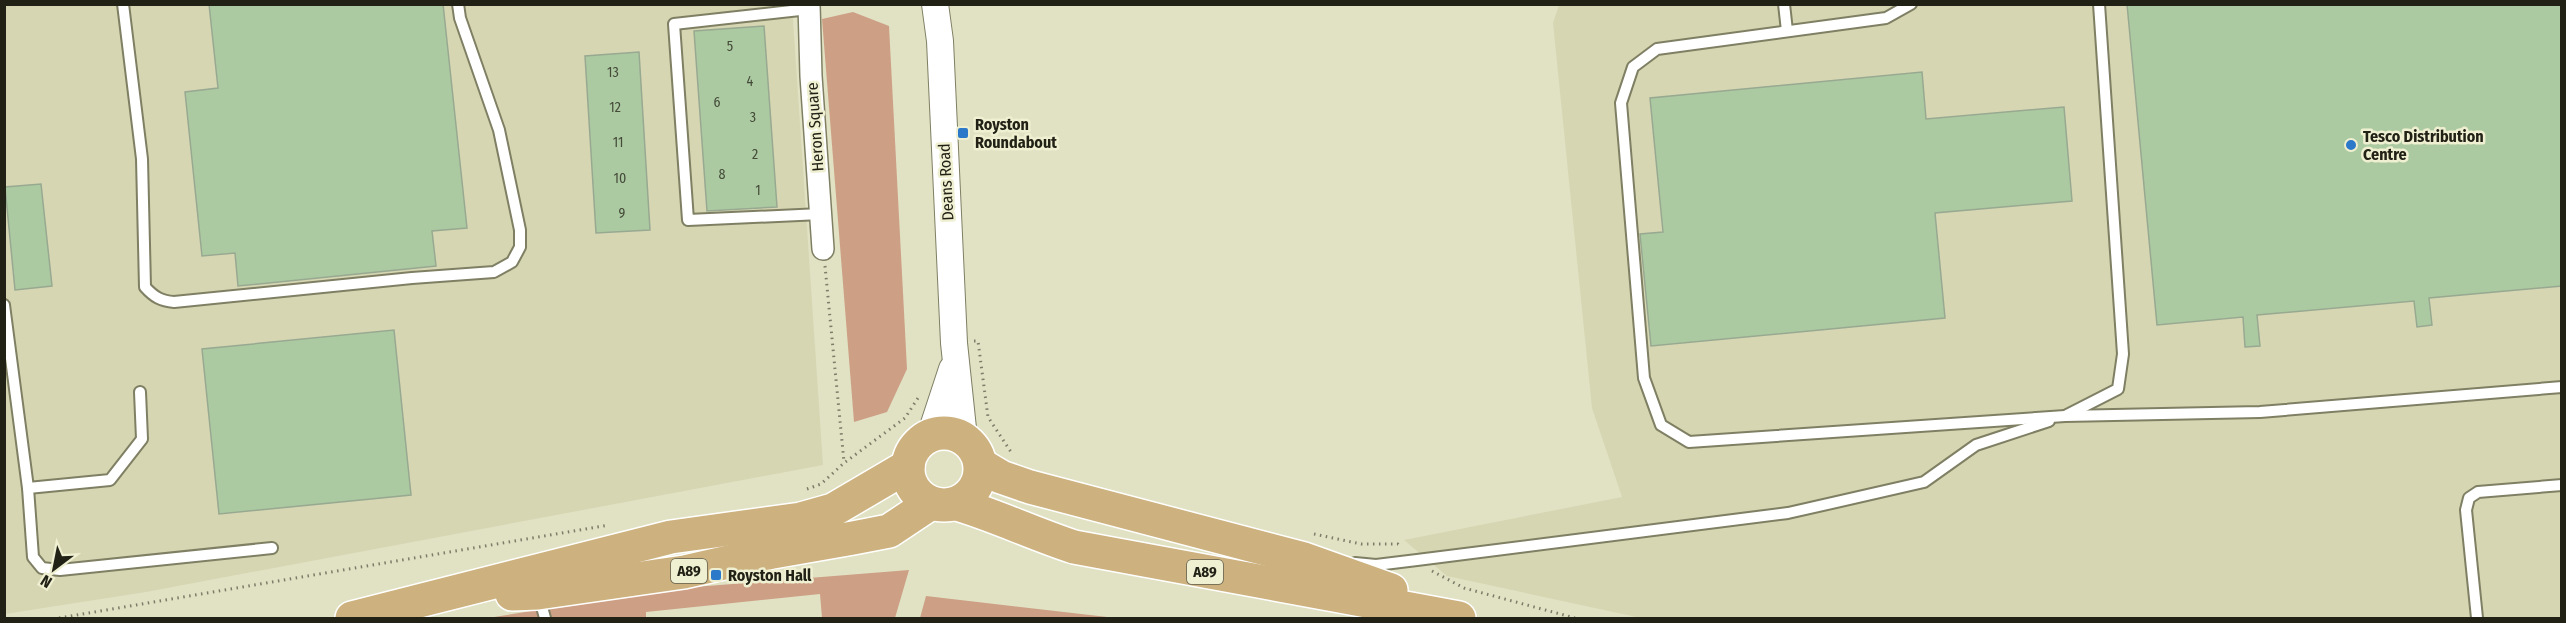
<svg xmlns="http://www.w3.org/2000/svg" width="2566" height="623" font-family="'Fira Sans Condensed',sans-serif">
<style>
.built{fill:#d6d6b2}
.forest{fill:#cd9f85}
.building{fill:#accaa1;stroke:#98a991;stroke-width:1.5}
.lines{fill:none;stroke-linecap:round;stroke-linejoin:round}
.service-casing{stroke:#7f7f64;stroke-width:14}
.minor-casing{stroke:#7f7f64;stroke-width:24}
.tertiary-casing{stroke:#7f7f64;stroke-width:28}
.primary-casing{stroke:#fff;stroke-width:36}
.path{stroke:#7c7c68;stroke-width:3;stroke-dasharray:1.5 4.5;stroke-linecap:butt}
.service{stroke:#fff;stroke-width:10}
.minor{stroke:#fff;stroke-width:21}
.tertiary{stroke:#fff;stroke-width:26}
.primary{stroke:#cdb27f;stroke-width:33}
.poi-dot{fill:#2c79c9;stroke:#efefd1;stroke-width:2}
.labels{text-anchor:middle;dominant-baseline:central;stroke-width:5;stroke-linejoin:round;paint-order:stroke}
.number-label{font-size:14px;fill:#444b39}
.shield{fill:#efefd1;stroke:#5f5f4e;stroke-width:1.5}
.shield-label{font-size:15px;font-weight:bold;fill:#212116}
.poi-label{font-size:16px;font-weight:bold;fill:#212116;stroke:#efefd1;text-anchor:start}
.street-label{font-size:16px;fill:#212116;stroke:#efefd1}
</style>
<rect width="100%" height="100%" fill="#e1e2c4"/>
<g class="built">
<polygon points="5,5 792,5 823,465 146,592 5,614"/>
<polygon points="1559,5 2561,5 2561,618 1641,618 1447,576 1404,540 1622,497 1592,408 1553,23"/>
</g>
<g class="forest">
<polygon points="853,12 889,26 907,369 887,412 854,422 822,19"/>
<polygon points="909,570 895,618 822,618 820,594 646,612 646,618 488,618 669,589"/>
<polygon points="926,596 1116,618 920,618"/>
</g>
<g class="building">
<polygon points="209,4 443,4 467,228 432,231 436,266 238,286 235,253 202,256 185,92 218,88"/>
<polygon points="2127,4 2562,4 2562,286 2429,298 2432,325 2417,327 2414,301 2257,315 2260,346 2245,347 2243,317 2157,325"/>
<polygon points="764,26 777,207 707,211 694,31"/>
<polygon points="639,52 650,230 596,233 585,56"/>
<polygon points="1922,72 1926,119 2064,107 2072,201 1935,213 1945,318 1651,346 1640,234 1663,232 1650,98"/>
<polygon points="41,184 52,286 15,290 5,187"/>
<polygon points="394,330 411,495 219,514 202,349"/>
</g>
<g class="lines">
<defs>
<g id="service">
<path d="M123,4L142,159L145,287C154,297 161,301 174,302L412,278L494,272L512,262L520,247V230L499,130L460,18L458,4"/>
<polyline points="1784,4 1787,31"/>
<polyline points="1911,4 1886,18 1657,49 1633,67 1621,103 1644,378 1661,425 1689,442 2065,416 2260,412 2562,387"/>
<polyline points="809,9 674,24 688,220 821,214"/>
<polyline points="4,305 28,488 33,557 42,568 60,570 272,548"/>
<polyline points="2067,415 2118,389 2123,354 2099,4"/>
<polyline points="28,488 110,480 142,439 140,392"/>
<polyline points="1355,563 1376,565 1417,560 1788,513 1924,482 1976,445 2049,421"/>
<polyline points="539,596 545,618"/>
<polyline points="2477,618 2466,510 2469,498 2478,492 2562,485"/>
</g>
<polyline id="minor" points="809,4 811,76 823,249"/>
<g id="tertiary">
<polyline points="935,4 940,41 954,343 964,438"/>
<polyline points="930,436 952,369"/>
</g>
<g id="primary">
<circle cx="944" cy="469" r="36"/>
<polyline points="981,465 1001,477 1030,487 1304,559 1391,590"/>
<path d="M957,504C997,516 1034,534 1074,547L1459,618"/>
<polyline points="512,594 538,593 684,572 773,552 853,538 889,531 931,503"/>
<polyline points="352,618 671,537 801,519 833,510 908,466"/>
</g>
</defs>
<use href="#service" class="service-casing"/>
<use href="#minor" class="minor-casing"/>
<use href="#tertiary" class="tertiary-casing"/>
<use href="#primary" class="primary-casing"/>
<g class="path">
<polyline points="825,266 844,462"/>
<polyline points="974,341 978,341 988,417 1011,452"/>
<polyline points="807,489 821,484 844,463 905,418 918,398"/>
<polyline points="1314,534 1361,544 1398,544 1401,547"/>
<polyline points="1432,571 1464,588 1575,618"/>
<polyline points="59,618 609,525"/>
</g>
<use href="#service" class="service"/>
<use href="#minor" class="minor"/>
<use href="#tertiary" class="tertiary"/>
<use href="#primary" class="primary"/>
</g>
<g class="poi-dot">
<rect x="957" y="127" width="12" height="12" rx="3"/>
<circle cx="2351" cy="145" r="6"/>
<rect x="710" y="569" width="12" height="12" rx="3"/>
</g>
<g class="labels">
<g class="number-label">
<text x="730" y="46">5</text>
<text x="613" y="72">13</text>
<text x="750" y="81">4</text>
<text x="717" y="102">6</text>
<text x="615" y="107">12</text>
<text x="753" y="117">3</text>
<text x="618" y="142">11</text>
<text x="755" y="154">2</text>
<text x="722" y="174">8</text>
<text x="620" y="178">10</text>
<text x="758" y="190">1</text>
<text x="622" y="213">9</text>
</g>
<g class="shield">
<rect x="671" y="559" width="36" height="24" rx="4.5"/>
<rect x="1187" y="560" width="36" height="24" rx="4.5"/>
</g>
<g class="shield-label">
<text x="689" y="571">A89</text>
<text x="1205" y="572">A89</text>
</g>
<g class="poi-label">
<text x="975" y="124">Royston<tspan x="975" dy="18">Roundabout</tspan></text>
<text x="2363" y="136">Tesco Distribution<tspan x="2363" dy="18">Centre</tspan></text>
<text x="728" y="575">Royston Hall</text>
</g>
<g class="street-label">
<text transform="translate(815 127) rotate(-94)">Heron Square</text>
<text transform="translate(946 182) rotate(-93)">Deans Road</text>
</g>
</g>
<rect width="2566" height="623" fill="none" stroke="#212116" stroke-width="12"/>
<g transform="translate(54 569) rotate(212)" stroke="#efefd1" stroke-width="4.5" paint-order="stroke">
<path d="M0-4.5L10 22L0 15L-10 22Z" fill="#212116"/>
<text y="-9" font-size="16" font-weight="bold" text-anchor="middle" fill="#212116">N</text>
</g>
</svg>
